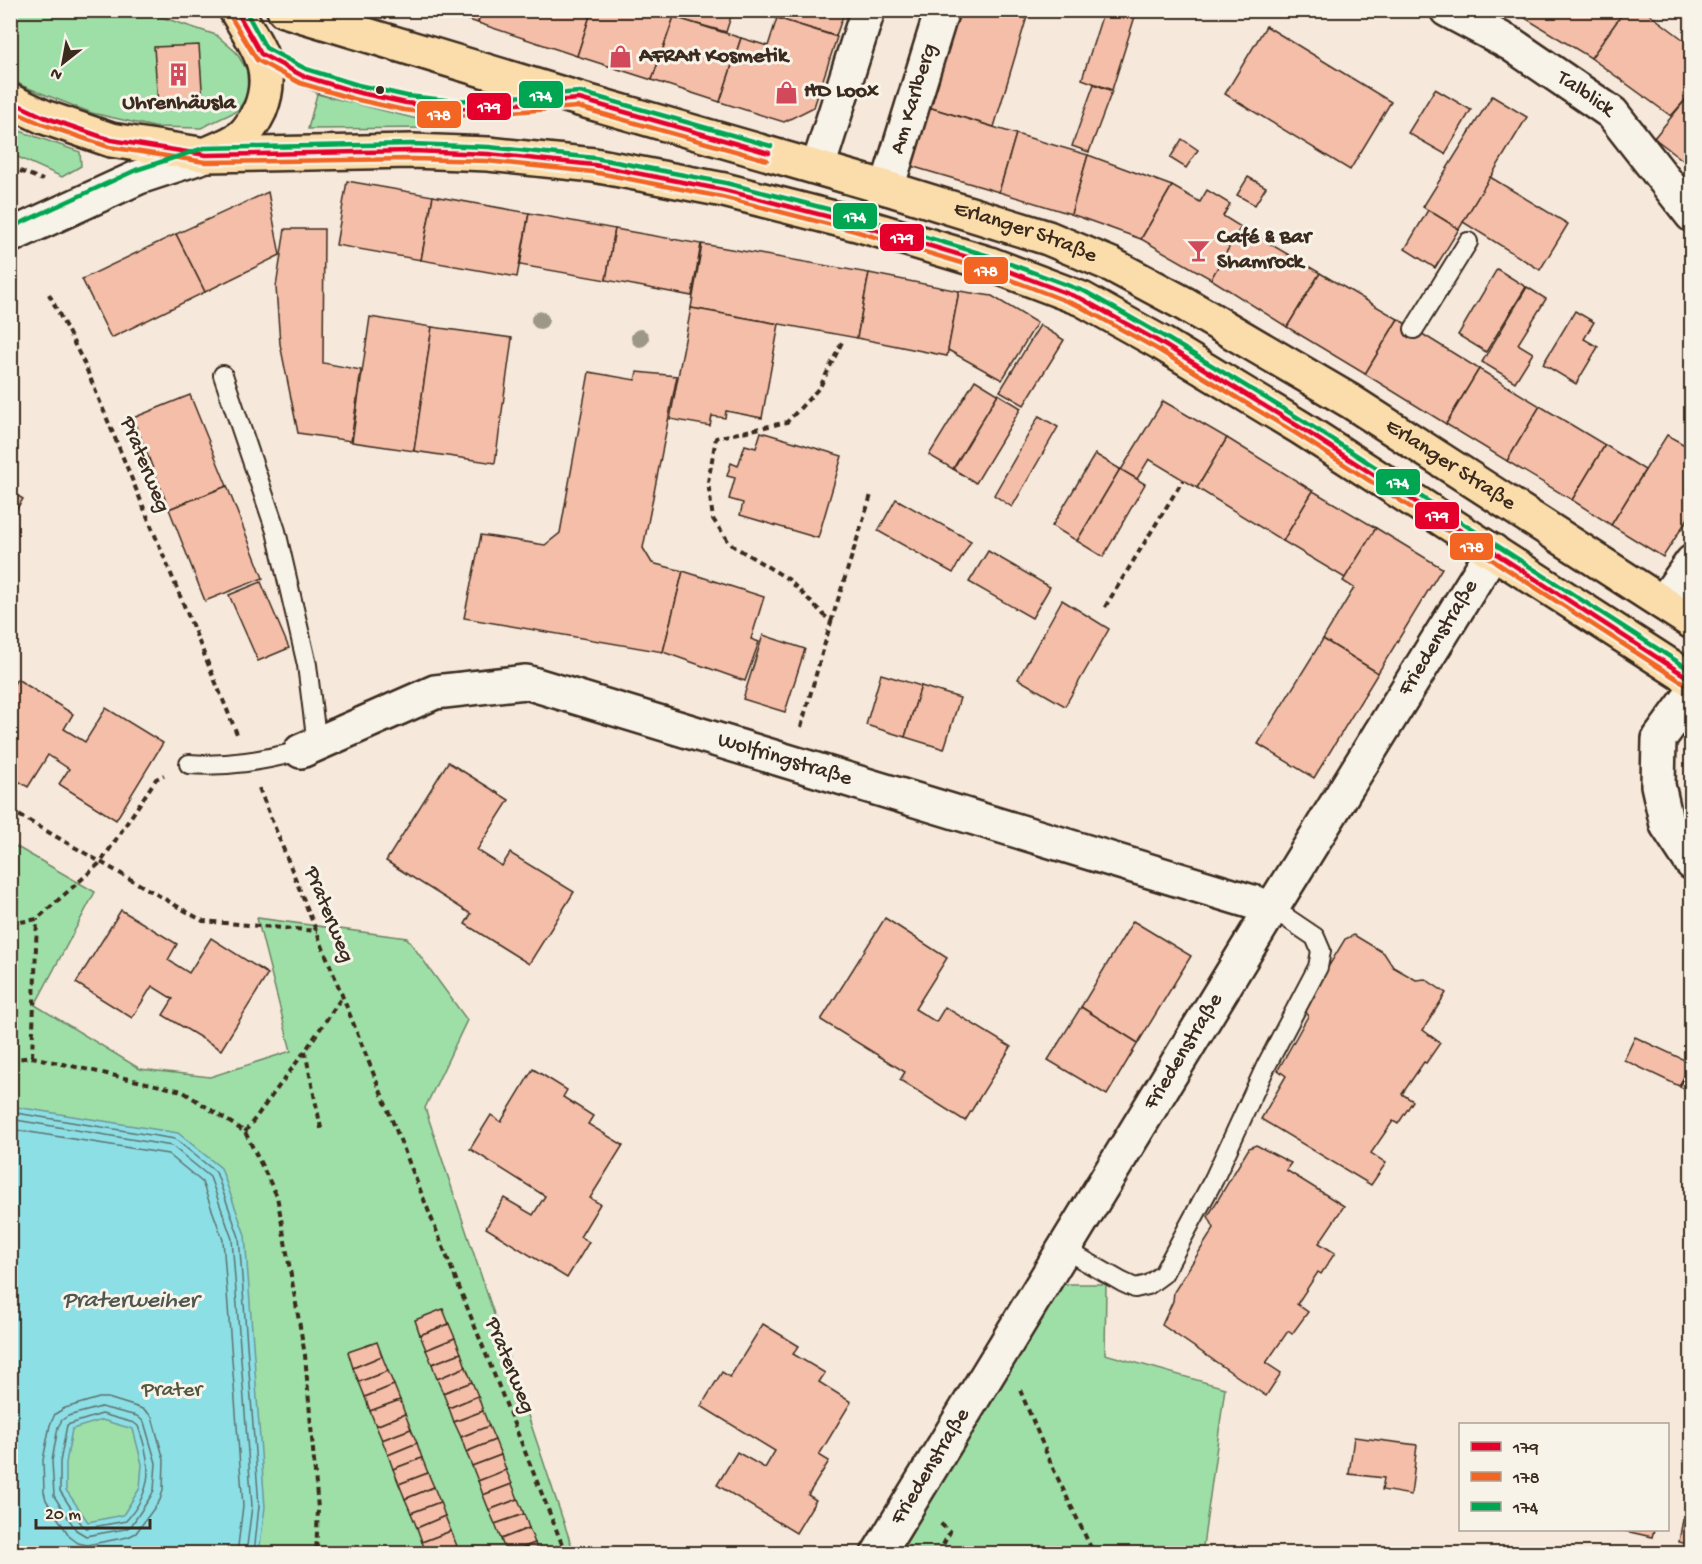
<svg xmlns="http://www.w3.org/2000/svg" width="1702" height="1564" font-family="'Gochi Hand',sans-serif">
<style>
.green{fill:#9edfa8;stroke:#6c8463;stroke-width:1.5}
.water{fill:#8ddfe6;stroke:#6c9796;stroke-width:1.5;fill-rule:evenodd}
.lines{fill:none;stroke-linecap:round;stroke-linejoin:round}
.shore{stroke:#5c726e;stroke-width:1.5}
.building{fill:#f4bea8;stroke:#3b2a1e;stroke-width:1.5}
.service-casing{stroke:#3b2a1e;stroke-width:22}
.minor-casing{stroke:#3b2a1e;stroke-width:38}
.secondary-casing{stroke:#3b2a1e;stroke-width:38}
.primary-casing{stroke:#3b2a1e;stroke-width:38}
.path{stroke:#3b2a1e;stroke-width:4;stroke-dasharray:6 4.5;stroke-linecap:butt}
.service{stroke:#f7f3e8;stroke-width:18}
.minor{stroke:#f7f3e8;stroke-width:33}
.secondary{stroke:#f7f3e8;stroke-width:33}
.primary{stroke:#faddab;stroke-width:33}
.bus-1-casing{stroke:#f7f3e8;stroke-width:9}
.bus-2-casing{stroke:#f7f3e8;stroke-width:9}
.bus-3-casing{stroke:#f7f3e8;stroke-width:9}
.bus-1{stroke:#e4002b;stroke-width:4.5}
.bus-2{stroke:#f26522;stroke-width:4.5}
.bus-3{stroke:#00a651;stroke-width:4.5}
.tree{fill:#9d9886}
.bus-dot{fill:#3b2a1e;stroke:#f7f3e8;stroke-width:2}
.labels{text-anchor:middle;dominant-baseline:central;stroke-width:6;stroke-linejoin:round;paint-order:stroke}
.poi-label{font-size:22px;font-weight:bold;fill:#3b2a1e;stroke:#f7f3e8;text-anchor:start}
.street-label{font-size:22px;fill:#3b2a1e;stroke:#f7f3e8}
.park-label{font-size:22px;fill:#545740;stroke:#f7f3e8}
.water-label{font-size:24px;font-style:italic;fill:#505750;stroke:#f7f3e8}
.line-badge{stroke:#f7f3e8;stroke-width:2}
.badge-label{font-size:16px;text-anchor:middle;font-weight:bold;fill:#fff}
</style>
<rect width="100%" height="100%" fill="#f6e8db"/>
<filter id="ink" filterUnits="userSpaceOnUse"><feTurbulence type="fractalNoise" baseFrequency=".0167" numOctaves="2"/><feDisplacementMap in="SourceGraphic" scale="12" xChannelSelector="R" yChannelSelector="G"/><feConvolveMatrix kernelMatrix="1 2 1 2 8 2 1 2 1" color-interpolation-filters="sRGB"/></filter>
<g filter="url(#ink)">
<g class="green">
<polygon points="11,11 143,11 216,35 236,52 247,70 248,95 237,111 201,128 154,127 92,113 23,86 11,79"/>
<polygon points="317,94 437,124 437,128 308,129"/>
<polygon points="11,128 80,152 81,166 62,177 11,154"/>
<polygon points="10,843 95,892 35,1005 140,1069 210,1077 291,1051 257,918 407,938 467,1020 425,1108 574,1553 11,1553"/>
<polygon points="1043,1284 1106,1284 1105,1354 1225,1388 1202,1553 864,1554"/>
</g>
<path class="water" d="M10,1106L178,1133L221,1168L245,1235L265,1507L259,1553H11ZM102,1420L133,1429L142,1464L140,1488L123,1515L88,1522L66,1490V1463L72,1429Z"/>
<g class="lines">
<g class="shore">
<polyline points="10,1112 175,1139 216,1172 239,1237 259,1506 254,1554"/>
<polyline points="10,1119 172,1146 210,1177 232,1239 252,1506 246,1554"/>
<polyline points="10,1129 168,1154 202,1182 223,1240 243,1506 237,1554"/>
<polygon points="99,1398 108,1398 140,1408 146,1411 152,1417 164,1460 163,1490 160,1500 136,1533 128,1537 87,1545 78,1543 70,1537 46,1500 44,1492 43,1460 50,1425 55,1414 65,1408"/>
<polygon points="101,1407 137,1416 144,1422 156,1463 154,1490 151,1496 131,1526 125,1529 86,1536 76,1530 54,1496 52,1461 58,1427 62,1420 68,1416"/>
<path d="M102,1414L134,1423L138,1426C152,1464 154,1489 126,1521L87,1528L82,1525L60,1491V1462L67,1425Z"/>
</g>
</g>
<g class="building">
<polygon points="438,10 481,10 478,23"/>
<polygon points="481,10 592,10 577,56 478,23"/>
<polygon points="592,10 654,10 674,17 652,80 577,56"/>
<polygon points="686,10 733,10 726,32 683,20"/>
<polygon points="779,10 845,10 836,36 776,18"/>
<polygon points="952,10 1029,10 994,127 925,106"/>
<polygon points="1104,10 1137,10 1112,90 1082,79"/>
<polygon points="1512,10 1625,10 1591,58"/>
<polygon points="1625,10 1644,10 1692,46 1692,92 1671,116 1591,58"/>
<polygon points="674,17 741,38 720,102 652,80"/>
<polygon points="777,18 837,37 814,107 784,122 720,102 741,38 768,46"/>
<polygon points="1266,26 1391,102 1350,170 1225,94"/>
<polygon points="199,45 203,103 158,106 154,47"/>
<polygon points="1094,84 1112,91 1089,152 1072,146"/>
<polygon points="1435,89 1471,110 1445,154 1408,133"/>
<polygon points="1692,92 1692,167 1654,138"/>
<polygon points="1492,96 1527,117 1459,229 1423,207"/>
<polygon points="925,106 1016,134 999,192 907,165"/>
<polygon points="1016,134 1088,155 1071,214 999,192"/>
<polygon points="1182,139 1198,150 1186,168 1170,158"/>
<polygon points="1088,155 1172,186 1141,239 1071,214"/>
<polygon points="1248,177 1266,187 1255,205 1237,195"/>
<polygon points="1490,177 1568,224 1540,270 1463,222"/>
<polygon points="347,181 433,196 421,260 336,245"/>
<polygon points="1172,186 1200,202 1207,190 1230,204 1223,216 1241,227 1211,279 1141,239"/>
<polygon points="268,192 280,255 205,292 176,234"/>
<polygon points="433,196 529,213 517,277 421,260"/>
<polygon points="1428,210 1459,229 1435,268 1405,249"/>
<polygon points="529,213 615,229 606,280 520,265"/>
<polygon points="1241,227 1320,273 1287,327 1211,279"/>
<polygon points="285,229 324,229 323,363 361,370 351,441 298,433 280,344 276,287"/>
<polygon points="615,229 701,244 692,296 606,280"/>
<polygon points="176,234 205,292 111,338 82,279"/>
<polygon points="702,244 869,273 857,338 691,308"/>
<polygon points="1497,269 1526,287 1486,352 1458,335"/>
<polygon points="869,273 959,291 947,356 857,338"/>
<polygon points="1320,273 1398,319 1365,374 1287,327"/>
<polygon points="1527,287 1546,299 1518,344 1533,353 1515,382 1482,362"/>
<polygon points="959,291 992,296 1037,323 1002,380 948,350"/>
<polygon points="691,308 779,324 762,418 726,411 725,418 712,416 710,426 670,419"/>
<polygon points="1575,311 1594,322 1584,339 1598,347 1576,384 1543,364"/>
<polygon points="370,317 432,327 414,451 352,442"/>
<polygon points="1398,319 1479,369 1446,424 1365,374"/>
<polygon points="1040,325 1064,340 1024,405 1000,391"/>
<polygon points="432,327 512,338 495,463 414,451"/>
<polygon points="1479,369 1540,406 1507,461 1446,424"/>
<polygon points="589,372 635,380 637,372 677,376 643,548 652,563 683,571 663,652 464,618 481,535 545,545 560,533"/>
<polygon points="975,380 998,394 953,469 929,455"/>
<polygon points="998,394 1021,408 976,483 953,469"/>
<polygon points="190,395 227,486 169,509 133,418"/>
<polygon points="1163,401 1227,438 1197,488 1149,459 1137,479 1121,470"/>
<polygon points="1540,406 1605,445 1572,500 1507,461"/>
<polygon points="1039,416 1058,427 1012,507 994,495"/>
<polygon points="761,432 842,456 818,538 740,515 743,503 729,499 735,478 727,476 731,463 738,466 745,445 756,448"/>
<polygon points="1667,435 1692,449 1692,512 1663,557 1611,525"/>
<polygon points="1227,438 1313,491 1283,541 1197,488"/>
<polygon points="1605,445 1645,470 1611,525 1572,500"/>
<polygon points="1095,454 1120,469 1077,541 1052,526"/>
<polygon points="1120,469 1145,484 1103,557 1077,541"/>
<polygon points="227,486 263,578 205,601 169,509"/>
<polygon points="10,491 23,499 10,519"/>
<polygon points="1313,491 1376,528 1345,578 1283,541"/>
<polygon points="896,499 971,541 953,573 878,531"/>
<polygon points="1376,528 1442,568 1378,673 1323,639 1354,588 1343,581"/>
<polygon points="988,551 1050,587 1032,618 969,582"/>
<polygon points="683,571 764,597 751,639 759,642 745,681 663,652"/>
<polygon points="261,582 289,648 258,661 229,595"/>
<polygon points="1062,600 1109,629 1065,706 1018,679"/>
<polygon points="763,635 805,649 785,712 743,699"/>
<polygon points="1323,639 1378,673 1314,778 1258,744"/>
<polygon points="881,674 921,686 905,737 866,725"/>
<polygon points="17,679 73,714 64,729 85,742 106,708 163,743 116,820 59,784 69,769 48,755 28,787 10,776 10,690"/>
<polygon points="921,686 960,698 944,749 905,737"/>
<polygon points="448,762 509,800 477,850 502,866 510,853 574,892 529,964 465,924 471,914 386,861"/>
<polygon points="121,910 177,944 168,960 189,973 211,938 268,974 221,1050 163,1015 173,999 152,986 132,1018 76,983"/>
<polygon points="885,918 947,958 915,1009 936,1022 945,1007 1011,1047 965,1121 900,1080 905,1072 821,1020"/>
<polygon points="1133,921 1191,956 1138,1043 1081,1007"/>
<polygon points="1354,935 1384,953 1393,967 1416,980 1425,979 1446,993 1423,1030 1440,1043 1426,1063 1424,1062 1402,1094 1413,1101 1398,1124 1393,1121 1371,1153 1386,1163 1371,1185 1261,1119 1286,1076 1278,1070 1308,1016 1304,1007 1345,939"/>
<polygon points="1081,1007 1138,1043 1107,1095 1048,1060"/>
<polygon points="1635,1037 1691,1063 1679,1086 1624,1060"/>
<polygon points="533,1069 567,1090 563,1097 593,1116 588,1124 623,1145 590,1198 600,1204 580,1237 589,1242 567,1278 486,1228 504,1198 533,1215 545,1196 470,1149 491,1115 501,1122"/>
<polygon points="1687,1072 1692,1074 1692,1092 1680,1087"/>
<polygon points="1256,1145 1291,1163 1286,1170 1344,1206 1319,1243 1335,1253 1321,1274 1318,1272 1297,1304 1308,1312 1292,1334 1288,1331 1266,1363 1281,1373 1266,1396 1162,1325 1173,1301 1174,1292 1214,1228 1208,1216 1249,1148"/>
<polygon points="443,1309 449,1324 420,1335 415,1320"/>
<polygon points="449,1324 455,1338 426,1350 420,1335"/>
<polygon points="763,1324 799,1346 793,1354 825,1373 819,1382 851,1402 819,1455 829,1461 808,1495 816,1500 796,1533 717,1485 737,1452 765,1468 775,1451 701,1406 722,1372 730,1377"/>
<polygon points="455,1338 461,1353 432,1364 426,1350"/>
<polygon points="377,1342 382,1356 353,1368 348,1352"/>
<polygon points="461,1353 466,1367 437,1379 432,1364"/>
<polygon points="382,1356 388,1371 359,1382 353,1368"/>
<polygon points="466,1367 472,1382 443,1393 437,1379"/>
<polygon points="388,1371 394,1385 365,1397 359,1382"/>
<polygon points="472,1382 478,1396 449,1408 443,1393"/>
<polygon points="394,1385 400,1400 370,1411 365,1397"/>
<polygon points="478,1396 483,1411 454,1422 449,1408"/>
<polygon points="400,1400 405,1414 376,1426 370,1411"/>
<polygon points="483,1411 489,1426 461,1437 454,1422"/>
<polygon points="405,1414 411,1429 382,1440 376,1426"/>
<polygon points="489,1426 495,1440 466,1452 461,1437"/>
<polygon points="411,1429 417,1443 388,1455 382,1440"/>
<polygon points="1354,1437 1417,1445 1411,1495 1382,1490 1384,1478 1349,1474"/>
<polygon points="495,1440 501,1455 472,1466 466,1452"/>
<polygon points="417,1443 422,1458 393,1469 388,1455"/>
<polygon points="501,1455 506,1470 478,1481 472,1466"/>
<polygon points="422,1458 428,1473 399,1484 393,1469"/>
<polygon points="506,1470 512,1484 483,1495 478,1481"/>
<polygon points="428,1473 434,1487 405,1499 399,1484"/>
<polygon points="512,1484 518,1499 489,1510 483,1495"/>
<polygon points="434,1487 440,1502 411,1513 405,1499"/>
<polygon points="518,1499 524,1514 495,1524 489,1510"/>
<polygon points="440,1502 445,1516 417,1528 411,1513"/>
<polygon points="524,1514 529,1528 501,1539 495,1524"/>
<polygon points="445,1516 451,1531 422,1542 417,1528"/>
<polygon points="1683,1519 1692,1521 1692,1545 1679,1542"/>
<polygon points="529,1528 535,1543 506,1554 501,1539"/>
<polygon points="1621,1530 1654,1530 1652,1537"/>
<polygon points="451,1531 457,1546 437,1554 427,1554 422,1542"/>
<polygon points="535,1543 539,1554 506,1554"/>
</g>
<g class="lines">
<defs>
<g id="service">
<polyline points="261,54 303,76 321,83 356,92 406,103 455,109 556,101"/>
<polyline points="1414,329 1468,242"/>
<polyline points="223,375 276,531 307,665 317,745"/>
<path d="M189,764C228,767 264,760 301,751"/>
<polyline points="1064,1249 1122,1282 1135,1288 1148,1285 1163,1274 1214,1179 1266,1066 1318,967 1321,951 1315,937 1272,908"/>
</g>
<g id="minor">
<path id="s1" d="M1447,10L1511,44L1612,113L1692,215"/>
<polyline points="818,167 868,10"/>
<path id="s2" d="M887,188L942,10"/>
<polyline points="1663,603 1692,562"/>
<polyline points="1692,694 1659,739 1658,785 1667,825 1692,863"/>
<path id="s3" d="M301,751L435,692L526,682L1272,908"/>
<path id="s4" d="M878,1554L1272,908L1493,551"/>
</g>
<polyline id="secondary" points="10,236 139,177 206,155"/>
<g id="primary">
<path id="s5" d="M284,10L579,99L887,188L1048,238L1112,265L1183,303L1350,401L1692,622"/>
<polyline points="10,101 44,117 111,140 206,155 412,151 488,154 594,165 724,190 857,224 987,263 1082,299 1161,343 1301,428 1692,680"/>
<path d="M207,154C218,149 232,144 241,137C250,130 255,120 260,110C277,68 256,46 236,10"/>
</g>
</defs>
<use href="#service" class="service-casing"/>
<use href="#minor" class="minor-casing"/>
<use href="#secondary" class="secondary-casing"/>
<use href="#primary" class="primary-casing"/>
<g class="path">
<polyline points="1690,10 1692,11"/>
<polyline points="10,167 43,180"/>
<polyline points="49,294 84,363 237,734"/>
<polyline points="1105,607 1183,480"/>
<polyline points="831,622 871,495"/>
<polyline points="801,727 831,622 788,579 730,544 713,519 708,482 716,438 787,422 820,387 843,340"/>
<polyline points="259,788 566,1554"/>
<polyline points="10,810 203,921 317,931"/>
<polyline points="10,924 37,919 101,862 156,779 164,775"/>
<polyline points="305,1051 322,1133"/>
<polyline points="32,1057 37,919"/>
<polyline points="10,1060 32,1057 182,1091 245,1132 277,1196 305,1355 318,1509 316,1554"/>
<polyline points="245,1132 305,1051 342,997"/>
<polyline points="1020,1390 1051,1464 1094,1554"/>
<polyline points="938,1554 950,1532 940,1523"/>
</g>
<use href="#service" class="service"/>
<use href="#minor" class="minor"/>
<use href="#secondary" class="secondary"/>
<use href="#primary" class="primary"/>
<defs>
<g id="bus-1">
<polyline points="236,10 261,54 303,76 356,92 406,103 455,109 579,99 769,153"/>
<polyline points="10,101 44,117 111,140 206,155 412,151 488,154 594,165 724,190 857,224 987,263 1082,299 1161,343 1301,428 1692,680"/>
</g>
<g id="bus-2">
<polyline points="229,14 257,60 300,83 354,99 404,110 455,116 578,107 767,160"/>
<polyline points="10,110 42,124 109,147 205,162 412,159 487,161 593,172 722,197 855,231 985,270 1079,306 1157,349 1297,434 1688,686"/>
</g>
<g id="bus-3">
<polyline points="245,10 266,48 306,69 358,85 407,96 455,101 580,92 771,146"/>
<polyline points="10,228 136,170 204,148 412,144 489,147 595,158 726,183 859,217 989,256 1086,292 1165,337 1305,422 1692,671"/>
</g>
</defs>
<use href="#bus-1" class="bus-1-casing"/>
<use href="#bus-2" class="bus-2-casing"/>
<use href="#bus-3" class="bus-3-casing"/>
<use href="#bus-1" class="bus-1"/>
<use href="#bus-2" class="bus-2"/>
<use href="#bus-3" class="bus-3"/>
</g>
<g class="tree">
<circle cx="540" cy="320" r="9"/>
<circle cx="640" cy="338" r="9"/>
</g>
</g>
<defs>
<symbol id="shop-bare" viewBox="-9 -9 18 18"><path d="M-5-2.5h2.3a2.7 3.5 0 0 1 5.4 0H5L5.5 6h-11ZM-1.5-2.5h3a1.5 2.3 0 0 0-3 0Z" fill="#d1495b" stroke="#f7f3e8" stroke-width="2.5" paint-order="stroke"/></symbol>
<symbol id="building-bare" viewBox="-9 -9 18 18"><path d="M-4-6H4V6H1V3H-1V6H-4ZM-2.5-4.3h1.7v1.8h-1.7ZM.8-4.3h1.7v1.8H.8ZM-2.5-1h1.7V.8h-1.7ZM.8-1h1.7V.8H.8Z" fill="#d1495b" stroke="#f7f3e8" stroke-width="2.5" paint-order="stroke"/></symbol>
<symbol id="bar-bare" viewBox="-9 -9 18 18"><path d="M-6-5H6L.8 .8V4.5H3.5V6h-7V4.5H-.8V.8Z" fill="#d1495b" stroke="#f7f3e8" stroke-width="2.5" paint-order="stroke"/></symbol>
</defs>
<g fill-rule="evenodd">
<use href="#shop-bare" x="604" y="40" width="33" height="33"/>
<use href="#building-bare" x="162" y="58" width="33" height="33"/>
<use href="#shop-bare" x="770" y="76" width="33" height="33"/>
<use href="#bar-bare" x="1182" y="234" width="33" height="33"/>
</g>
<circle class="bus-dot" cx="380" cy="90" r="5"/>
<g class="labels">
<g class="poi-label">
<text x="639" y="57">AFRAH Kosmetik</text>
<text x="804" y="92">HD Loox</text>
<text x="179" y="104" text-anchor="middle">Uhrenhäusla</text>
<text x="1217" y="238">Café &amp; Bar<tspan x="1217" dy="25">Shamrock</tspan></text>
</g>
<g class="street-label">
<text stroke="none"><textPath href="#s1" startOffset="162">Talblick</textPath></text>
<text stroke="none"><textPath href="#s2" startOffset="93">Am Karlberg</textPath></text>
<text stroke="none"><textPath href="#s5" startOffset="774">Erlanger Straße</textPath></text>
<text transform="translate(144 465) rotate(68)">Praterweg</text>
<text stroke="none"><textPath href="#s5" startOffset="1260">Erlanger Straße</textPath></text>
<text stroke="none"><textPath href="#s4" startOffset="1074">Friedenstraße</textPath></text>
<text stroke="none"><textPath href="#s3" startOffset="508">Wolfringstraße</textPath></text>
<text transform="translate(328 915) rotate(68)">Praterweg</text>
<text stroke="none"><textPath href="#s4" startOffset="588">Friedenstraße</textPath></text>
<text transform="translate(509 1366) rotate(68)">Praterweg</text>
<text stroke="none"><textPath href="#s4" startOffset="102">Friedenstraße</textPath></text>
</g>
<g class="park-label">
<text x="172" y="1391">Prater</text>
</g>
<g class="water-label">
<text x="130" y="1301">Praterweiher</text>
</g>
</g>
<g class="line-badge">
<rect x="518" y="80" width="46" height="29" rx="6" fill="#00a651"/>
<rect x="466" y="92" width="46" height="29" rx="6" fill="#e4002b"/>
<rect x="416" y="100" width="46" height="29" rx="6" fill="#f26522"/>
<rect x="832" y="202" width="46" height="28" rx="6" fill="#00a651"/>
<rect x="879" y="223" width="46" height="29" rx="6" fill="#e4002b"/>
<rect x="963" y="256" width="46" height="29" rx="6" fill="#f26522"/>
<rect x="1375" y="468" width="46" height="28" rx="6" fill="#00a651"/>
<rect x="1414" y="501" width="46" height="29" rx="6" fill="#e4002b"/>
<rect x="1449" y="532" width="45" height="29" rx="6" fill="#f26522"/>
</g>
<g class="badge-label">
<text x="541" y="101">174</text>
<text x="489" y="112">179</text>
<text x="439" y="120">178</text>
<text x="855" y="222">174</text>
<text x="902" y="243">179</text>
<text x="986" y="276">178</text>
<text x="1398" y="488">174</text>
<text x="1437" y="521">179</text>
<text x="1472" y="552">178</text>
</g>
<rect width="1702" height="1564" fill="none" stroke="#f7f3e8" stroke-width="36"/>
<rect x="18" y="18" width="1666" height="1528" fill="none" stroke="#3b2a1e" stroke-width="2" filter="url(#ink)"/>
<rect x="1459" y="1423" width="210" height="108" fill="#f7f3e8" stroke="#aca397" stroke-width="1.5"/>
<rect x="1471" y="1442" width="30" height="9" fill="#e4002b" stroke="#aca397" stroke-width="1.5"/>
<text x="1513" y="1453" font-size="18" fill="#3b2a1e">179</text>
<rect x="1471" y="1472" width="30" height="9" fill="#f26522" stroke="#aca397" stroke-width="1.5"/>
<text x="1513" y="1483" font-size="18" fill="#3b2a1e">178</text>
<rect x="1471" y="1502" width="30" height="9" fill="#00a651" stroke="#aca397" stroke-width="1.5"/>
<text x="1513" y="1513" font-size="18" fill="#3b2a1e">174</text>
<g transform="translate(63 63) rotate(211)" stroke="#f7f3e8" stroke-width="4.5" paint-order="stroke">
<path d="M0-4.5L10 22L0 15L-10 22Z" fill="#3b2a1e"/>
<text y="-9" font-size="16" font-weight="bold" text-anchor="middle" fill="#3b2a1e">N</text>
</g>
<path d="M36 1519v9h114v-9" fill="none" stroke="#3b2a1e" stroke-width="3"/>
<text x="45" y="1519" font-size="18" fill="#3b2a1e" stroke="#f7f3e8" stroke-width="4.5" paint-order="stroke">20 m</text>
</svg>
